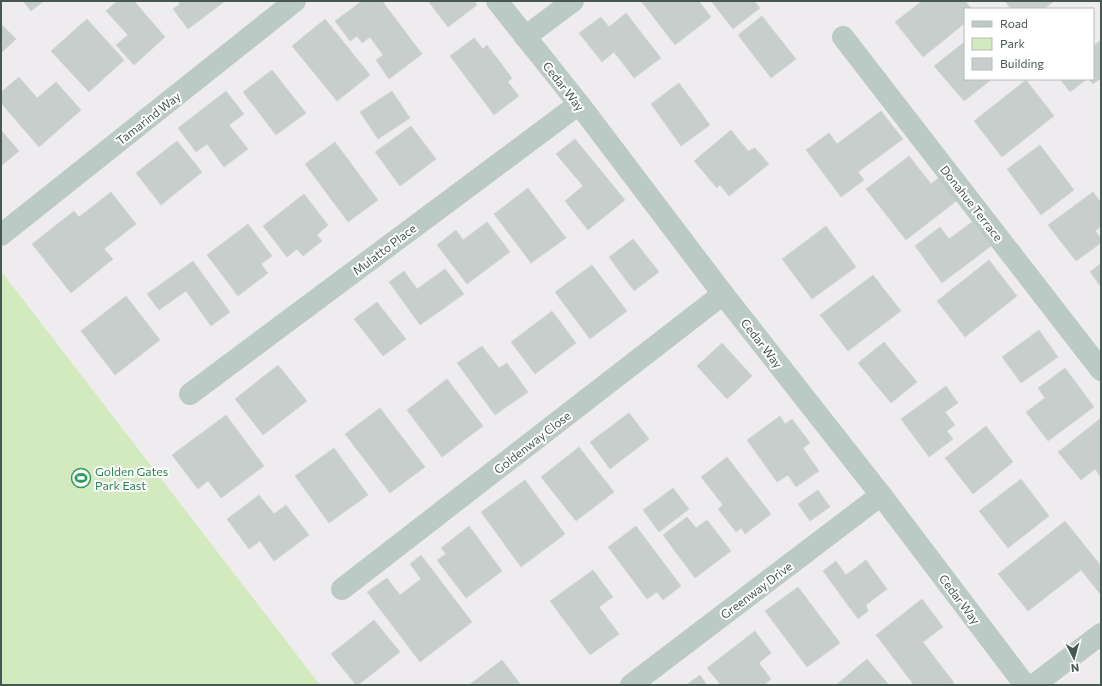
<svg xmlns="http://www.w3.org/2000/svg" width="1102" height="686" font-family="Commissioner,sans-serif">
<style>
.green{fill:#d3e9be}
.building{fill:#c7cecc;stroke:#d1d7d6}
.lines{fill:none;stroke-linecap:round;stroke-linejoin:round}
.minor{stroke:#bccac5;stroke-width:22}
.labels{text-anchor:middle;dominant-baseline:central;stroke-width:4;stroke-linejoin:round;paint-order:stroke}
.street-label{font-size:12px;fill:#475851;stroke:#fff}
.leisure-label{font-size:12px;fill:#27864d;stroke:#fff;text-anchor:start}
</style>
<rect width="100%" height="100%" fill="#efecef"/>
<polygon class="green" points="1,271 320,685 1,685"/>
<g class="building">
<polygon points="23,1 44,1 31,11"/>
<polygon points="117,1 134,1 165,37 134,65 116,45 128,35 106,11"/>
<polygon points="178,1 225,1 188,29 173,9 180,4"/>
<polygon points="362,1 382,1 422,54 389,79 376,60 383,55 370,37 362,43 357,36 350,41 335,21"/>
<polygon points="428,1 474,1 477,5 448,27"/>
<polygon points="641,1 699,1 711,17 675,45"/>
<polygon points="711,1 754,1 760,8 733,29"/>
<polygon points="922,1 965,1 972,9 965,9 965,23 923,57 895,22"/>
<polygon points="1005,1 1054,1 1044,9 1011,9"/>
<polygon points="626,13 661,58 634,78 614,52 602,62 579,33 601,17 609,27"/>
<polygon points="762,16 796,59 771,78 738,35"/>
<polygon points="87,19 124,60 89,92 51,51"/>
<polygon points="325,19 370,75 337,101 292,46"/>
<polygon points="1,24 16,39 1,53"/>
<polygon points="474,38 483,49 487,45 512,78 508,82 519,96 494,115 450,56"/>
<polygon points="1101,40 1101,78 1093,84 1089,79 1093,79 1093,46"/>
<polygon points="963,43 965,45 965,79 992,79 964,101 934,66"/>
<polygon points="272,70 306,113 276,135 243,92"/>
<polygon points="19,77 37,98 56,82 81,110 39,147 1,103 1,92"/>
<polygon points="1060,79 1087,79 1070,92"/>
<polygon points="1026,80 1054,116 1002,157 974,121"/>
<polygon points="679,83 710,125 681,146 651,104"/>
<polygon points="226,91 244,114 229,125 248,149 224,167 207,144 196,152 178,128"/>
<polygon points="392,91 410,118 378,139 360,112"/>
<polygon points="881,111 903,139 858,172 864,180 841,197 806,150 829,133 837,144"/>
<polygon points="411,126 436,159 400,186 375,152"/>
<polygon points="1,130 19,151 1,166"/>
<polygon points="731,130 748,151 755,148 769,164 729,196 720,185 717,188 694,161"/>
<polygon points="575,139 625,200 588,230 565,201 583,186 556,154"/>
<polygon points="177,141 202,172 161,205 136,173"/>
<polygon points="335,142 378,200 348,222 305,164"/>
<polygon points="1040,145 1074,190 1041,215 1007,169"/>
<polygon points="909,156 931,184 941,176 959,199 906,240 866,189"/>
<polygon points="528,188 566,238 531,263 494,214"/>
<polygon points="111,192 136,224 104,249 113,259 71,293 32,244 74,211 79,217"/>
<polygon points="1093,192 1101,203 1101,226 1095,231 1101,238 1101,243 1076,261 1048,225"/>
<polygon points="304,194 328,225 317,235 322,241 303,256 297,249 287,257 263,226"/>
<polygon points="487,222 510,252 467,284 437,245 456,230 463,240"/>
<polygon points="972,222 991,246 942,283 915,246 940,227 949,239"/>
<polygon points="248,224 272,256 261,264 268,273 238,296 207,255"/>
<polygon points="826,226 856,267 812,299 782,259"/>
<polygon points="633,239 659,272 634,291 609,257"/>
<polygon points="989,260 1017,296 965,337 937,301"/>
<polygon points="193,261 230,312 211,326 186,291 159,310 147,294"/>
<polygon points="1101,263 1101,287 1090,272"/>
<polygon points="592,265 627,311 590,339 555,292"/>
<polygon points="445,269 464,294 420,325 389,282 404,271 417,289"/>
<polygon points="873,275 901,311 848,351 820,315"/>
<polygon points="126,296 160,340 115,375 81,331"/>
<polygon points="377,302 406,339 383,356 354,319"/>
<polygon points="552,311 576,343 535,374 511,342"/>
<polygon points="1039,330 1058,357 1021,383 1002,357"/>
<polygon points="884,342 917,382 891,403 858,363"/>
<polygon points="722,343 752,376 727,399 697,366"/>
<polygon points="482,346 499,368 507,363 528,392 495,415 457,363"/>
<polygon points="278,365 307,401 263,435 235,399"/>
<polygon points="1065,368 1094,407 1048,441 1026,412 1045,398 1038,388"/>
<polygon points="447,379 483,426 442,457 407,410"/>
<polygon points="946,386 958,403 945,412 955,425 947,431 953,439 929,457 901,419"/>
<polygon points="380,408 425,467 390,493 345,434"/>
<polygon points="629,413 649,439 610,469 590,442"/>
<polygon points="226,415 264,466 221,498 208,481 198,489 172,455"/>
<polygon points="780,416 785,424 792,419 810,443 803,448 819,471 796,487 788,475 777,482 747,440"/>
<polygon points="1101,418 1101,477 1095,469 1081,480 1058,452"/>
<polygon points="986,426 1013,462 973,494 945,458"/>
<polygon points="579,447 614,492 576,521 541,477"/>
<polygon points="334,448 368,495 329,523 295,476"/>
<polygon points="727,457 771,514 745,534 741,528 736,532 718,509 723,505 701,477"/>
<polygon points="1021,479 1049,516 1008,548 979,511"/>
<polygon points="525,480 565,534 521,567 481,512"/>
<polygon points="673,488 689,509 659,532 643,510"/>
<polygon points="818,490 830,507 810,521 798,504"/>
<polygon points="259,495 274,514 286,505 309,535 274,561 260,541 249,549 227,519"/>
<polygon points="687,517 696,528 707,520 731,551 695,578 663,535"/>
<polygon points="1065,521 1101,566 1101,595 1081,570 1028,611 998,574"/>
<polygon points="469,526 502,571 466,598 437,560 446,554 441,548"/>
<polygon points="636,526 681,586 663,600 657,592 647,599 608,547"/>
<polygon points="421,555 472,622 420,662 367,592 387,578 400,595 421,579 410,564"/>
<polygon points="866,560 887,589 866,605 868,611 858,619 823,571 836,561 846,575"/>
<polygon points="593,570 613,597 599,607 619,634 590,655 550,601"/>
<polygon points="798,587 840,643 807,667 765,611"/>
<polygon points="922,599 943,627 923,642 954,683 950,685 914,685 876,635"/>
<polygon points="374,620 400,652 358,685 356,685 331,654"/>
<polygon points="755,631 771,653 759,663 771,679 764,685 721,685 707,668"/>
<polygon points="867,659 889,685 836,685"/>
<polygon points="502,660 521,685 469,685"/>
<polygon points="700,675 707,685 686,685"/>
</g>
<g class="lines">
<g class="minor">
<polyline points="497,1 579,104 723,294 881,495 1025,685"/>
<polyline points="525,37 573,1"/>
<polyline points="843,37 1101,370"/>
<polyline points="1,235 295,1"/>
<polyline points="190,394 579,104"/>
<polyline points="342,589 723,294"/>
<polyline points="631,685 881,495"/>
<polyline points="1034,685 1101,634"/>
</g>
</g>
<defs>
<symbol id="stadium-ring" viewBox="-11 -11 22 22"><circle r="9.5" fill="#fff" stroke="#2e9e5b" stroke-width="1.5"/><path d="M0-5a6.5 5 0 1 0 0 10a6.5 5 0 1 0 0-10ZM-3.5-1.8h7v3.6h-7Z" fill="#2e9e5b"/></symbol>
</defs>
<g fill-rule="evenodd">
<use href="#stadium-ring" x="70" y="467" width="22" height="22"/>
</g>
<g class="labels">
<g class="street-label">
<text transform="translate(564 86) rotate(52)">Cedar Way</text>
<text transform="translate(148 118) rotate(-38)">Tamarind Way</text>
<text transform="translate(972 203) rotate(52)">Donahue Terrace</text>
<text transform="translate(384 249) rotate(-37)">Mulatto Place</text>
<text transform="translate(762 343) rotate(52)">Cedar Way</text>
<text transform="translate(532 442) rotate(-38)">Goldenway Close</text>
<text transform="translate(756 590) rotate(-37)">Greenway Drive</text>
<text transform="translate(960 599) rotate(53)">Cedar Way</text>
</g>
<g class="leisure-label">
<text x="95" y="471">Golden Gates<tspan x="95" dy="14">Park East</tspan></text>
</g>
</g>
<rect width="1102" height="686" fill="none" stroke="#475851" stroke-width="4"/>
<rect x="964" y="8" width="130" height="72" fill="#ffffff" stroke="#b5bcb9"/>
<rect x="972" y="21" width="20" height="6" fill="#bccac5" stroke="#b5bcb9"/>
<text x="1000" y="28" font-size="12" fill="#475851">Road</text>
<rect x="972" y="38" width="20" height="12" fill="#d3e9be" stroke="#b5bcb9"/>
<text x="1000" y="48" font-size="12" fill="#475851">Park</text>
<rect x="972" y="58" width="20" height="12" fill="#c7cecc" stroke="#b5bcb9"/>
<text x="1000" y="68" font-size="12" fill="#475851">Building</text>
<g transform="translate(1074 658) rotate(174)" stroke="#ffffff" stroke-width="3" paint-order="stroke">
<path d="M0-3L7 15L0 10L-7 15Z" fill="#475851"/>
<text y="-6" font-size="11" font-weight="bold" text-anchor="middle" fill="#475851">N</text>
</g>
</svg>
